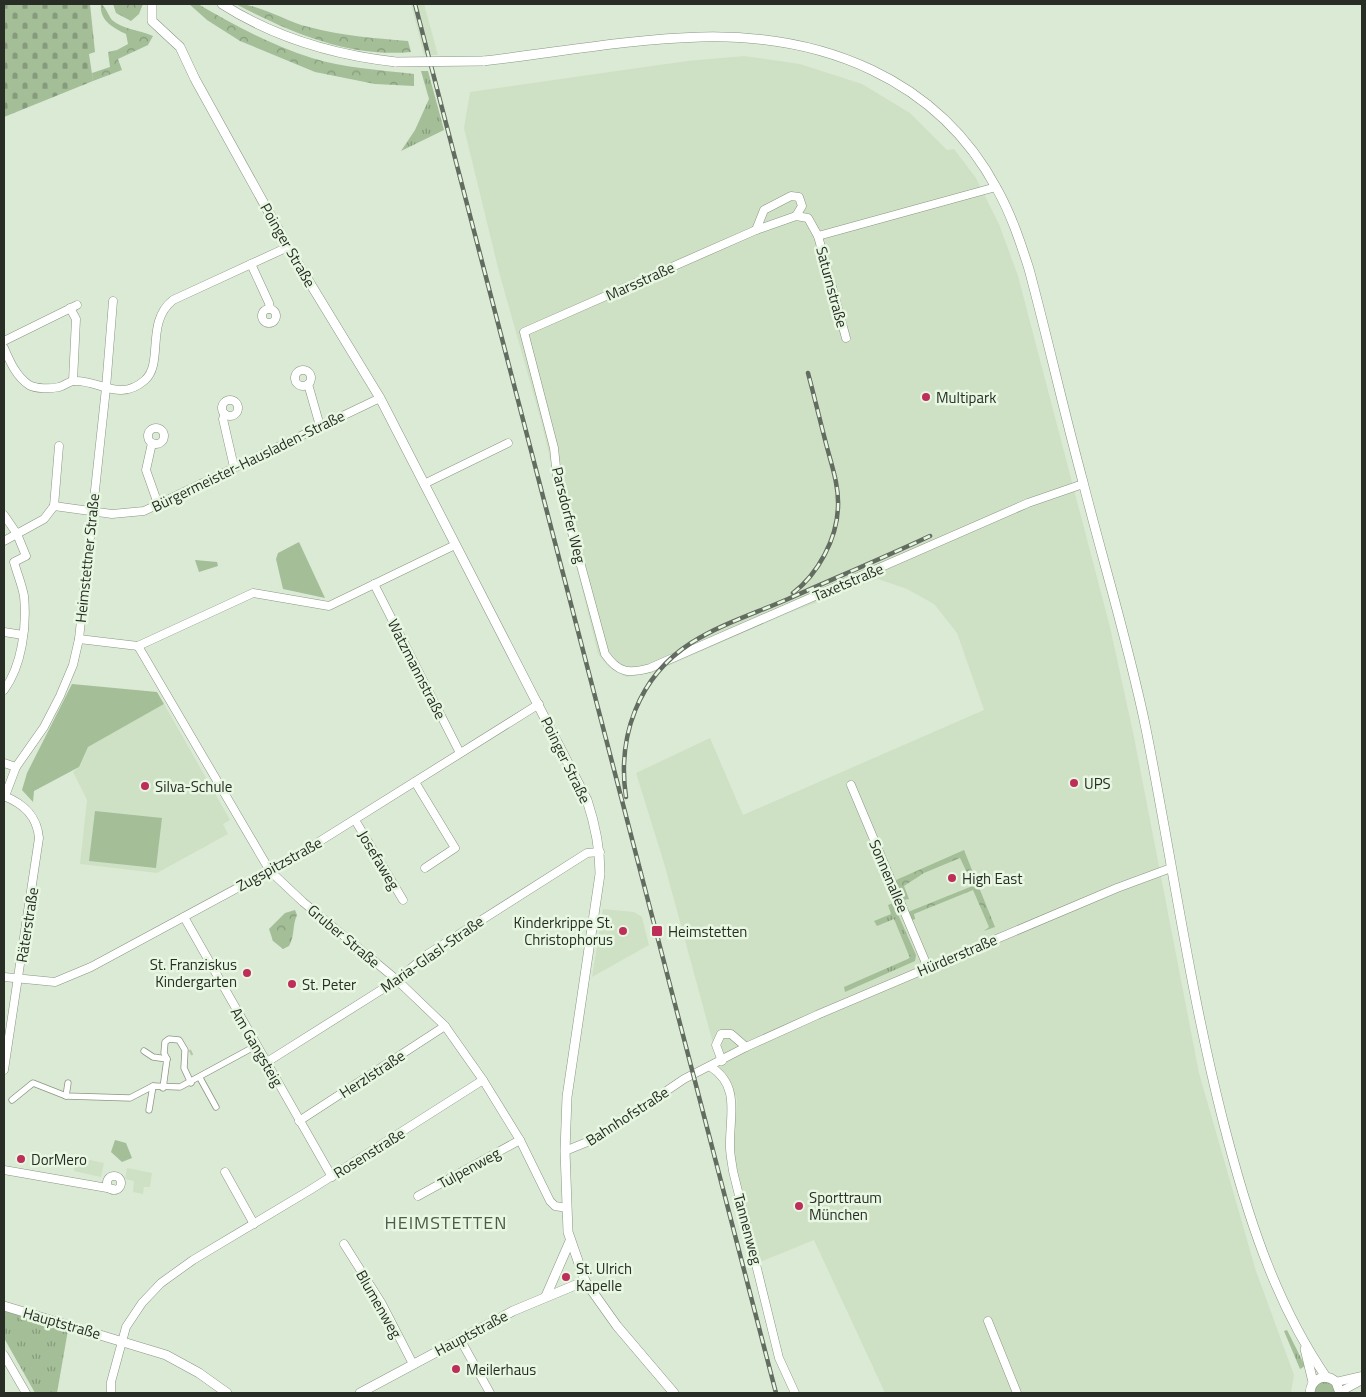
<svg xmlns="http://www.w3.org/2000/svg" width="1366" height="1397" font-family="'Titillium Web',sans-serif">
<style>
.built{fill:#cee1c5}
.grass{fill:url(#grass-tufts)}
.forest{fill:url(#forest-crowns)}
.cemetery{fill:url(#cemetery-stones)}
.park{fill:#a4be98}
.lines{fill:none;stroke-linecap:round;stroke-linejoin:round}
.pedestrian-tunnel{stroke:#b7c4b2;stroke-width:5.5;stroke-dasharray:5.5 3;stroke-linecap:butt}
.pedestrian-casing{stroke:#899683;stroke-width:7}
.minor-casing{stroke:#899683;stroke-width:9}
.tertiary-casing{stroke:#899683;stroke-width:10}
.pedestrian{stroke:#fff;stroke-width:5.5}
.minor{stroke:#fff;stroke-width:8}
.tertiary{stroke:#fff;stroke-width:9}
.rail-casing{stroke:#636c60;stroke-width:4.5}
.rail{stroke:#e8f7e2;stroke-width:2.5;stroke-dasharray:8;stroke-linecap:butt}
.tertiary-bridge-casing{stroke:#899683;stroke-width:10;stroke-linecap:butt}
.tertiary-bridge{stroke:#fff;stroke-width:9}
.poi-dot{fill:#bd2e59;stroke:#e8f7e2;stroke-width:2}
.labels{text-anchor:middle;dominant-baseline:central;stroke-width:5;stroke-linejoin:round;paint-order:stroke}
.street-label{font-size:15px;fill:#282e26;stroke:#e8f7e2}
.poi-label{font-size:15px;fill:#282e26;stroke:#e8f7e2;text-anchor:start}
.quarter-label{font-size:18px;letter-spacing:1px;fill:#4f5b49;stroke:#e8f7e2}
</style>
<defs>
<pattern id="grass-tufts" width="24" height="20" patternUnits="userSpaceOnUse" patternTransform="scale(1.25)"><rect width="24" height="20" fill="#a4be98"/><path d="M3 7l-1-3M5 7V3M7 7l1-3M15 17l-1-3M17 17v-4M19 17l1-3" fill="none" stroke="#869b7c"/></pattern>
<pattern id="forest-crowns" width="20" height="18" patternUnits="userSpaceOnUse" patternTransform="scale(1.25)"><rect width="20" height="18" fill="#a4be98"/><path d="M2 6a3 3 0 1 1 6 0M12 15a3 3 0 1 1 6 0" fill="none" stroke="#869b7c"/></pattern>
<pattern id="cemetery-stones" width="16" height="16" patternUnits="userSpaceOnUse" patternTransform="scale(1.25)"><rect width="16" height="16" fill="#a4be98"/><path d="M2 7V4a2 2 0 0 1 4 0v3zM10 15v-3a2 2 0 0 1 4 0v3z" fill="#869b7c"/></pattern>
</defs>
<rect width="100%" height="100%" fill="#dbead5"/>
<g class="built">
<polygon points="411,4 424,4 438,55 424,55"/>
<polygon points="744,56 800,64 862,84 910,113 947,150 954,149 976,178 999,224 1018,276 1110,627 1133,732 1199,1073 1256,1271 1294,1375 1291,1393 885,1393 814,1240 760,1262 735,1171 733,1149 737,1099 720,1069 664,863 636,773 710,738 743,815 984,710 957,633 934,604 907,589 878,579 784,615 652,673 626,677 609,667 598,654 541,421 499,272 464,128 470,92 687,61"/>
<polygon points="164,704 230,820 223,824 228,834 157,873 80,864 87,800 73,772 79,767 88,747"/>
<polygon points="603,909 634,912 642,917 649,945 592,977"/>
<polygon points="76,1157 104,1163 101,1177 74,1171"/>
<polygon points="127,1168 152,1173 150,1187 144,1187 143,1194 133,1192 134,1181 125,1179"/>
</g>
<g class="grass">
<polygon points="421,71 428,71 444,130 401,151 415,130 429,99"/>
<polygon points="893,903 916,955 915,961 845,992 844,987 910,958 894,919 877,926 874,921 891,914 888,905"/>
<polygon points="4,1310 68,1330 57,1393 35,1393 4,1338"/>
<polygon points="1287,1330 1305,1366 1300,1369 1284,1331"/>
<path d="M1327,1381L1333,1384L1335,1393H1314C1315,1385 1318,1382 1327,1381Z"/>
</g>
<g class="forest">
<path d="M101,4C106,7 108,15 112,20C122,29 140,30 153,36L148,45L118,59L122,70L93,81L92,73L110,67L108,52L117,50L128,44L126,34C113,28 99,20 101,4Z"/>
<polygon points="113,4 143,4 139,14 131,21 116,13"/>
<path d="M189,4H198C234,25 271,45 312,58C345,68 380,70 414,74V86L375,84L315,72L240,41L207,20Z"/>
<path d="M236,4C261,4 284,21 309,27C341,36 374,38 408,41L411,52C349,58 289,32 236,4Z"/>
<polygon points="964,850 974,875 969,877 960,858 924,873 904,886 909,899 903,900 896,880"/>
<polygon points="976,880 995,927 984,931 989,927 973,890 914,914 915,919 912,920 908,912 970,887 971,881"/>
<path d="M295,910L297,915C292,926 295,936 289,946L283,949L273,941L269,929L285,913Z"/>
</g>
<polygon class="cemetery" points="4,4 90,4 95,52 89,54 93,81 4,117"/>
<g class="park">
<polygon points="299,542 325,598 283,589 276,559 278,553"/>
<polygon points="195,560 217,562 218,566 199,572"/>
<polygon points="72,684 157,692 164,704 88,747 79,767 34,791 33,802 22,790 27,773"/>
<polygon points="95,811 162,818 156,868 89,861"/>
<polygon points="115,1140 126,1143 132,1158 122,1162 111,1152"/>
</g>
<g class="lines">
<polyline class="pedestrian-tunnel" points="190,1053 192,1052"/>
<defs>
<g id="pedestrian">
<polyline points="144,1051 153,1057 167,1059 163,1088"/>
<polyline points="167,1059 164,1053 165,1042 169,1039 179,1040 185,1050 184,1068 191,1083"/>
<polyline points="200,1078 216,1107"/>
<polyline points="66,1096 68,1083"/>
<polyline points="12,1100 33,1083 66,1096 130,1098 153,1086 180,1087 250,1049"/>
<polyline points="149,1110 153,1086"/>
</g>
<g id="minor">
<polyline points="756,230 764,210 791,196 799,197 802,206 796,216"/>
<polyline points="818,236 996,187"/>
<polyline points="251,264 269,303 270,309"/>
<polyline points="70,308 76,319 73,381"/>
<circle cx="269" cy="316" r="7"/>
<path d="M846,338L818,236L808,218L796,216L756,230L524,332L554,448L557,477L605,654C618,673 629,674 650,668L1028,503L1083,484"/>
<polyline points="4,341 77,305"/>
<path d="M4,348C10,362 16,376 29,385C36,389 51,389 59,387C64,386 68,382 73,381C99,379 119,403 145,380C164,363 145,322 173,300L288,247"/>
<circle cx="303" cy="378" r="8"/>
<polyline points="308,384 320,426"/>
<circle cx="230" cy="408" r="8"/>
<polyline points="225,414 223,419 234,467"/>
<circle cx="156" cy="436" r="8"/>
<polyline points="152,443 146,470 158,504"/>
<polyline points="424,484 508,443"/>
<polyline points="54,506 112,514 144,511 380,398"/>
<polyline points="54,506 59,446"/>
<path d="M4,515L17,534L26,556L14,562C17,573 22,585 24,596C27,626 22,666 4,690"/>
<polyline points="4,541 44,519 54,506"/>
<polyline points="374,584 460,753"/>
<polyline points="4,632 23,635"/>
<polyline points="79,639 138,646 253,593 329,606 455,545"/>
<polyline points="138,646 270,871 303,902 397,980 445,1026 483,1080 520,1140 550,1201 555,1206 567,1208"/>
<polyline points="4,763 16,767"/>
<polyline points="415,782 455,848 425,868"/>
<polyline points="851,785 928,968"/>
<path d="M4,796C24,804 37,816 39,838L4,1070"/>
<polyline points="5,796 16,767 44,727 60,696 73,665 79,639 106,388 113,301"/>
<polyline points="355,820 403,900"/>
<polyline points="184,917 332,1177"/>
<polyline points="4,977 55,982 91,967 293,858 539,704"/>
<polyline points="722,1061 716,1045 721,1034 731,1034 746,1047"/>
<polyline points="267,1062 397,980 428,954 587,853 600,852"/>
<path d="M711,1067C741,1086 729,1118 730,1147C730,1155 732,1163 733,1171L779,1358L795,1393"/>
<polyline points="299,1121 445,1026"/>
<polyline points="565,1151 597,1138 684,1079 746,1047 817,1015 1117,888 1171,868"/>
<polyline points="4,1170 113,1189"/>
<polyline points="225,1172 254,1224"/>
<circle cx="114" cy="1183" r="7"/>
<polyline points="418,1196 520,1140"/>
<polyline points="344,1244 382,1304 413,1364"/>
<polyline points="988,1321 1017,1393"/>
<polyline points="460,1339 490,1393"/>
<polyline points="4,1355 26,1393"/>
<polyline points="1336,1382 1362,1376"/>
<polyline points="1340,1392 1362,1380"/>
<polyline points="111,1393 111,1382 126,1327 142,1303 161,1283 193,1260 310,1190 483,1080"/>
</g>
<g id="tertiary">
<path d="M152,4V21L180,47L195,79L288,247L380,398L587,800C595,824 600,848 600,874L567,1097L565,1151L568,1232L585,1281L617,1326L674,1393"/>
<path d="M222,4C275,38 334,55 396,62"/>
<path d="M483,61C555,53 628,39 701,37C821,34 937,77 997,189C1011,214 1020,241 1029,269C1048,340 1064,412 1083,482C1104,565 1129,646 1146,729C1172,860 1190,991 1223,1121C1246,1211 1273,1299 1326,1377"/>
<polyline points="546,1296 570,1241"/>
<polyline points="4,1306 166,1355 199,1373 227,1393"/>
<polyline points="1305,1349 1313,1382"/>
<polyline points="360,1393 513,1311 585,1281"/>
<path d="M1310,1393C1311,1379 1325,1372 1336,1382L1340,1393"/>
</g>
</defs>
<use href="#pedestrian" class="pedestrian-casing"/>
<use href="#minor" class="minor-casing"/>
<use href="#tertiary" class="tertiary-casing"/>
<use href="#pedestrian" class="pedestrian"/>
<use href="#minor" class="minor"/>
<use href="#tertiary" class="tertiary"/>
<defs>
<g id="rail">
<polyline points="415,4 776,1393"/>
<path d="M793,593C818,574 837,539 838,507C839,488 833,469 828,451C821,425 815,399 808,373"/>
<path d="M626,797C617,737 638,677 691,643C721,624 756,613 788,599C835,578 883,558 930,536"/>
</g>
</defs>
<use href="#rail" class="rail-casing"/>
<use href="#rail" class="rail"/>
<defs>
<polyline id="tertiary-bridge" points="396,62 483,61"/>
</defs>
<use href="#tertiary-bridge" class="tertiary-bridge-casing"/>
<use href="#tertiary-bridge" class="tertiary-bridge"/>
</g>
<g class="poi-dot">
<circle cx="926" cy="397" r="5"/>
<circle cx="1074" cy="783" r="5"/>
<circle cx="145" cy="786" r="5"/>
<circle cx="952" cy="878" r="5"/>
<circle cx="623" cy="931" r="5"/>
<rect x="651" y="925" width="12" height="12" rx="2.5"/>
<circle cx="247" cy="973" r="5"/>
<circle cx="292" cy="984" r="5"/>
<circle cx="21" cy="1159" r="5"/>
<circle cx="799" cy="1206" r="5"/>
<circle cx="566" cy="1277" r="5"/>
<circle cx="456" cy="1369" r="5"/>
</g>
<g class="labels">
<g class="street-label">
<text transform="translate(288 245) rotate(60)">Poinger Straße</text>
<text transform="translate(640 281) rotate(-24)">Marsstraße</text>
<text transform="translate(832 287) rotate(75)">Saturnstraße</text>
<text transform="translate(248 461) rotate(-26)">Bürgermeister-Hausladen-Straße</text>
<text transform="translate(569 515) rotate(76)">Parsdorfer Weg</text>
<text transform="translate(87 558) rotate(-84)">Heimstettner Straße</text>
<text transform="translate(848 582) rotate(-23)">Taxetstraße</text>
<text transform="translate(417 669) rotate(63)">Watzmannstraße</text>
<text transform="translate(566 760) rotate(64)">Poinger Straße</text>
<text transform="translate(379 860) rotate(59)">Josefaweg</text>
<text transform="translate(279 864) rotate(-29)">Zugspitzstraße</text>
<text transform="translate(889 876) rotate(67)">Sonnenallee</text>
<text transform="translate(27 925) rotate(-81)">Räterstraße</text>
<text transform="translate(344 936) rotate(40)">Gruber Straße</text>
<text transform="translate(432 954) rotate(-35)">Maria-Glasl-Straße</text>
<text transform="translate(957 955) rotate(-23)">Hürderstraße</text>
<text transform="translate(257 1047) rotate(60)">Am Gangsteig</text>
<text transform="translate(372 1074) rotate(-33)">Herzlstraße</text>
<text transform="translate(627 1116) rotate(-33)">Bahnhofstraße</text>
<text transform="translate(369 1153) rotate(-32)">Rosenstraße</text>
<text transform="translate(469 1168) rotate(-29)">Tulpenweg</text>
<text transform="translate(748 1229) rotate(75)">Tannenweg</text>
<text transform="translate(379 1304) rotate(60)">Blumenweg</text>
<text transform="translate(62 1323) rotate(16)">Hauptstraße</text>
<text transform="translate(471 1333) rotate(-28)">Hauptstraße</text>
</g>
<g class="poi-label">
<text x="936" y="397">Multipark</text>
<text x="1084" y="783">UPS</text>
<text x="155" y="786">Silva-Schule</text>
<text x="962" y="878">High East</text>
<text x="613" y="922" text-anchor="end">Kinderkrippe St.<tspan x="613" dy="17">Christophorus</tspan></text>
<text x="668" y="931">Heimstetten</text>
<text x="237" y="964" text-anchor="end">St. Franziskus<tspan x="237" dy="17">Kindergarten</tspan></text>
<text x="302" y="984">St. Peter</text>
<text x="31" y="1159">DorMero</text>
<text x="809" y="1197">Sporttraum<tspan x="809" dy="17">München</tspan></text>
<text x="576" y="1268">St. Ulrich<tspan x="576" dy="17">Kapelle</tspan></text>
<text x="466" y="1369">Meilerhaus</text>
</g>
<g class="quarter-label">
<text x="446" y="1222">HEIMSTETTEN</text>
</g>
</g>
<rect width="1366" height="1397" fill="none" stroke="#282e26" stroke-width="10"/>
</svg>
